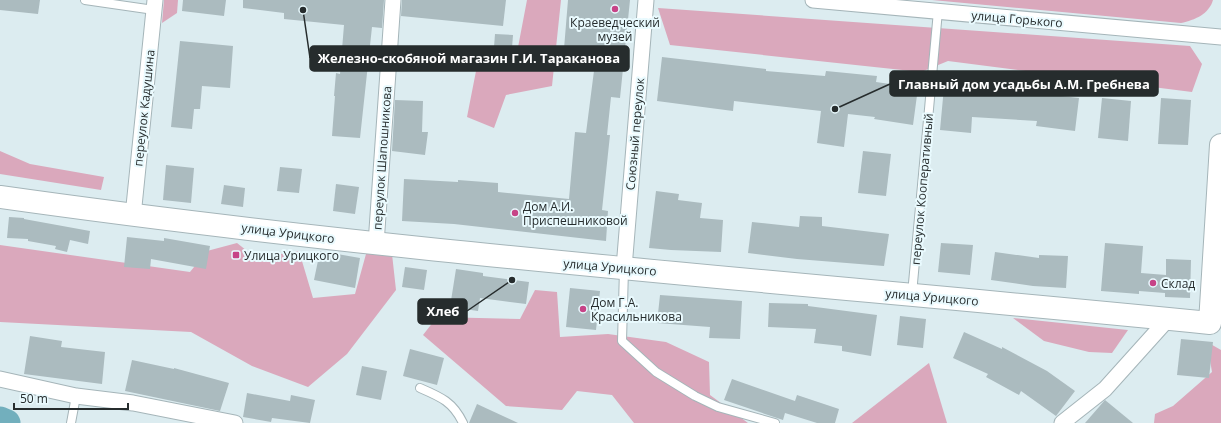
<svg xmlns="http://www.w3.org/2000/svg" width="1221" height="423" font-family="'Open Sans',sans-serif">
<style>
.green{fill:#daa8bc}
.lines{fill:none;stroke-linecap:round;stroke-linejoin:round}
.river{stroke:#72afbd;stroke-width:27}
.building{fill:#abbbbf}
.lane-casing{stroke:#a5b5b9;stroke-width:10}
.street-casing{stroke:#a5b5b9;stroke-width:17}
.secondary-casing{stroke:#a5b5b9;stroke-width:24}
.lane{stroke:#fff;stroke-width:8}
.street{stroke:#fff;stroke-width:15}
.secondary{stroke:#fff;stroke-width:22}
.poi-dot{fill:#c74387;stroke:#e9fafe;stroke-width:1.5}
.labels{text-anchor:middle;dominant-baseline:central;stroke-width:4;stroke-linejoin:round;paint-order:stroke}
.street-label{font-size:12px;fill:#262c2d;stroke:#e9fafe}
.poi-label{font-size:12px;fill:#262c2d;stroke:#e9fafe;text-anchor:start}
.leader{fill:none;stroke:#262c2d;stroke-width:1.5}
.callout-dot{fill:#262c2d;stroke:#e9fafe;stroke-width:1.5}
.callout{fill:#262c2d;stroke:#262c2d;stroke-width:1.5}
.callout-label{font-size:13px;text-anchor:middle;font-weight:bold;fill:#fff}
</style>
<rect width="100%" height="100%" fill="#dcecf0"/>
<g class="green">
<polygon points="164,0 178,0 177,13 162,23"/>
<polygon points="527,0 561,0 552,86 506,95 494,128 467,117 477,66 515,63"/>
<path d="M932,0H1213C1209,14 1195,20 1181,23Z"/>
<polygon points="658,8 1190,46 1202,64 1192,92 948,61 921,72 670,45"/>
<polygon points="0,151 30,164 104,177 101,190 0,174"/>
<polygon points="390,236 396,290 347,354 308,387 252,366 191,332 0,322 0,245 190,272 207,251 237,243 256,258 299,251 313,298 355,294 366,254 310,246"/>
<polygon points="535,290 557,292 560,337 608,334 666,342 709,362 710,395 748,423 634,423 612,395 577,391 562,410 506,406 423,335 437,317 520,319"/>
<polygon points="1013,318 1128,330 1112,353 1089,352 1044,341"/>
<polygon points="1207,342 1221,350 1221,423 1154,423 1155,414 1173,406 1212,372"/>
<polygon points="929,363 947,423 852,423"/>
</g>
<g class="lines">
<polyline class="river" points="0,420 7,423"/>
</g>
<g class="building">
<polygon points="0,0 40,0 38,14 0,10"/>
<polygon points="183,0 226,0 224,16 182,11"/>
<polygon points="243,0 384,0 382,28 372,27 360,138 332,136 335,96 334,96 336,73 340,74 344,25 284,19 284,13 243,8"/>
<polygon points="402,0 506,0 503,26 401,16"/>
<polygon points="568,0 630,0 620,98 611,97 607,135 610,135 602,210 608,211 606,241 454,224 402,221 404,179 458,182 458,180 498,183 498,192 569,199 575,132 586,133 595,63 563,61"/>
<polygon points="495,34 513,35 511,61 493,60"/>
<polygon points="180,41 233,46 230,88 202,86 200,109 194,109 192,129 171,127"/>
<polygon points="662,57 766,69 766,71 825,76 826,71 877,76 876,82 918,88 913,125 874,119 875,117 848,114 844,147 817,143 821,111 734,101 733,111 657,101"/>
<polygon points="944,87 994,92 994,89 1026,92 1079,98 1075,131 1036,126 1037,121 972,117 971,133 940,130"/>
<polygon points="1102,98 1131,101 1128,141 1098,138"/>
<polygon points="1161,98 1191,100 1188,145 1158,144"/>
<polygon points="395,100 423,101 422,132 428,132 425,155 392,151"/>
<polygon points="863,151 891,154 886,196 858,193"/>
<polygon points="166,165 194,168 191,203 163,200"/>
<polygon points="280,167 302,169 299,193 277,191"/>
<polygon points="336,184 359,187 355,214 333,211"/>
<polygon points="224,185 245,188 243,207 221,204"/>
<polygon points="656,191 679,194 678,200 702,203 700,218 723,220 721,252 671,250 649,248"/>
<polygon points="800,216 822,217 822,226 889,234 884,266 797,259 748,253 752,222 799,227"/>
<polygon points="9,217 24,218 24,219 90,231 88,244 70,240 67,252 55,249 56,246 28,241 28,239 7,238"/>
<polygon points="127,237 164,241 164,238 210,246 206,269 151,259 150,269 124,267"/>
<polygon points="941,243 973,245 970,275 938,272"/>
<polygon points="1105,243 1143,246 1141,273 1166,275 1166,259 1191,260 1190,298 1165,297 1165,293 1139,291 1139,294 1101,291"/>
<polygon points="320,251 360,258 355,288 314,280"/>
<polygon points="995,252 1039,258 1039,255 1068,256 1066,288 1033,286 991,280"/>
<polygon points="405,267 427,270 424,290 402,287"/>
<polygon points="456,269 483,273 483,276 529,282 526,304 480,298 478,311 450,307"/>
<polygon points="570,288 600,291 596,330 566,327"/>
<polygon points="660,295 742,301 740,339 709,338 710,327 657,323"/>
<polygon points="769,303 808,304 808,306 877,315 871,356 842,351 842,346 814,343 816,329 768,327"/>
<polygon points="900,316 926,319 923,348 897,345"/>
<polygon points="964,332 1002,349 1002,347 1047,371 1075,391 1056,416 1021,391 1019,395 986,377 988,374 953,358"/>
<polygon points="30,336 62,341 61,347 105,352 102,384 24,374"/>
<polygon points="1181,339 1213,342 1209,378 1177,375"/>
<polygon points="410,349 444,358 437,385 403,376"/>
<polygon points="132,360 174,369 174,368 229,383 220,411 125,391"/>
<polygon points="362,366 387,371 381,400 356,395"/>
<polygon points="732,379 795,401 797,395 839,409 835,423 817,423 785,413 783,420 724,400"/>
<polygon points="247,393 290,401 291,395 315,400 310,423 272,418 271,422 243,417"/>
<polygon points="1105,400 1133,423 1085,423"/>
<polygon points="477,404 518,423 469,423"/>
</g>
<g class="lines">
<defs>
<g id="lane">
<polyline points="85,0 154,10"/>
<polyline points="624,269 622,341 656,372 695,396 718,407 775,423"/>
<polyline points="912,294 938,11"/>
<path d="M420,388C441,397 453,402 463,423"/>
<polyline points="71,423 76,396"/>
</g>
<g id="street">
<polyline points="813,0 1221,37"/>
<polyline points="133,216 155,0"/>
<polyline points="376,244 393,0"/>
<polyline points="624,268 646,0"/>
<polyline points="0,379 76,396 133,403 235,423"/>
<polyline points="1062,423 1105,389 1168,319"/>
</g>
<path id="secondary" d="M0,197C402,254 806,283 1210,323L1221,145"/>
</defs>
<use href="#lane" class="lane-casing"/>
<use href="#street" class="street-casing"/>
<use href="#secondary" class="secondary-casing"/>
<use href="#lane" class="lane"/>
<use href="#street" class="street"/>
<use href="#secondary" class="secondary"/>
</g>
<g class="poi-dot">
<circle cx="615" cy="9" r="4"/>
<circle cx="515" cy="213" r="4"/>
<rect x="232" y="251" width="8" height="8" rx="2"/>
<circle cx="1153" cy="283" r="4"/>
<circle cx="583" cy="309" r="4"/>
</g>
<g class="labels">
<g class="street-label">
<text transform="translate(1017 19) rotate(5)">улица Горького</text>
<text transform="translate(144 108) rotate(-84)">переулок Кадушина</text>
<text transform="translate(635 134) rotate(-85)">Союзный переулок</text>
<text transform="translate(382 158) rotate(-86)">переулок Шапошникова</text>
<text transform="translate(922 189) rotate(-85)">переулок Кооперативный</text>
<text transform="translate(288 233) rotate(7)">улица Урицкого</text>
<text transform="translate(610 267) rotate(5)">улица Урицкого</text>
<text transform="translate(932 297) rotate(5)">улица Урицкого</text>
</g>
<g class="poi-label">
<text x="615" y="22" text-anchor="middle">Краеведческий<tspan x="615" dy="14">музей</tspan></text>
<text x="523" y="206">Дом А.И.<tspan x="523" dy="14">Приспешниковой</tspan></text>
<text x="244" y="255">Улица Урицкого</text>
<text x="1161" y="283">Склад</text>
<text x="591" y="302">Дом Г.А.<tspan x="591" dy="14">Красильникова</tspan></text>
</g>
</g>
<path class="leader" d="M303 10L310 58M835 109L890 84M512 280L467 311"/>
<g class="callout-dot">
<circle cx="303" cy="10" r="4"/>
<circle cx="835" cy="109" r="4"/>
<circle cx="512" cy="280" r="4"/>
</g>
<g class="callout">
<rect x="310" y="46" width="319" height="25" rx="4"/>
<rect x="890" y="71" width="268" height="25" rx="4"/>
<rect x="418" y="299" width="49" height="25" rx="4"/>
</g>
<g class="callout-label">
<text x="469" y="63">Железно-скобяной магазин Г.И. Тараканова</text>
<text x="1024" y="89">Главный дом усадьбы А.М. Гребнева</text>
<text x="443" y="316">Хлеб</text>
</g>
<path d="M14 403v6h114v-6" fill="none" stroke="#262c2d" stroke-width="2"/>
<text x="20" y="403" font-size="12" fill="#262c2d" stroke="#e9fafe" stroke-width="3" paint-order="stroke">50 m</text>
</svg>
